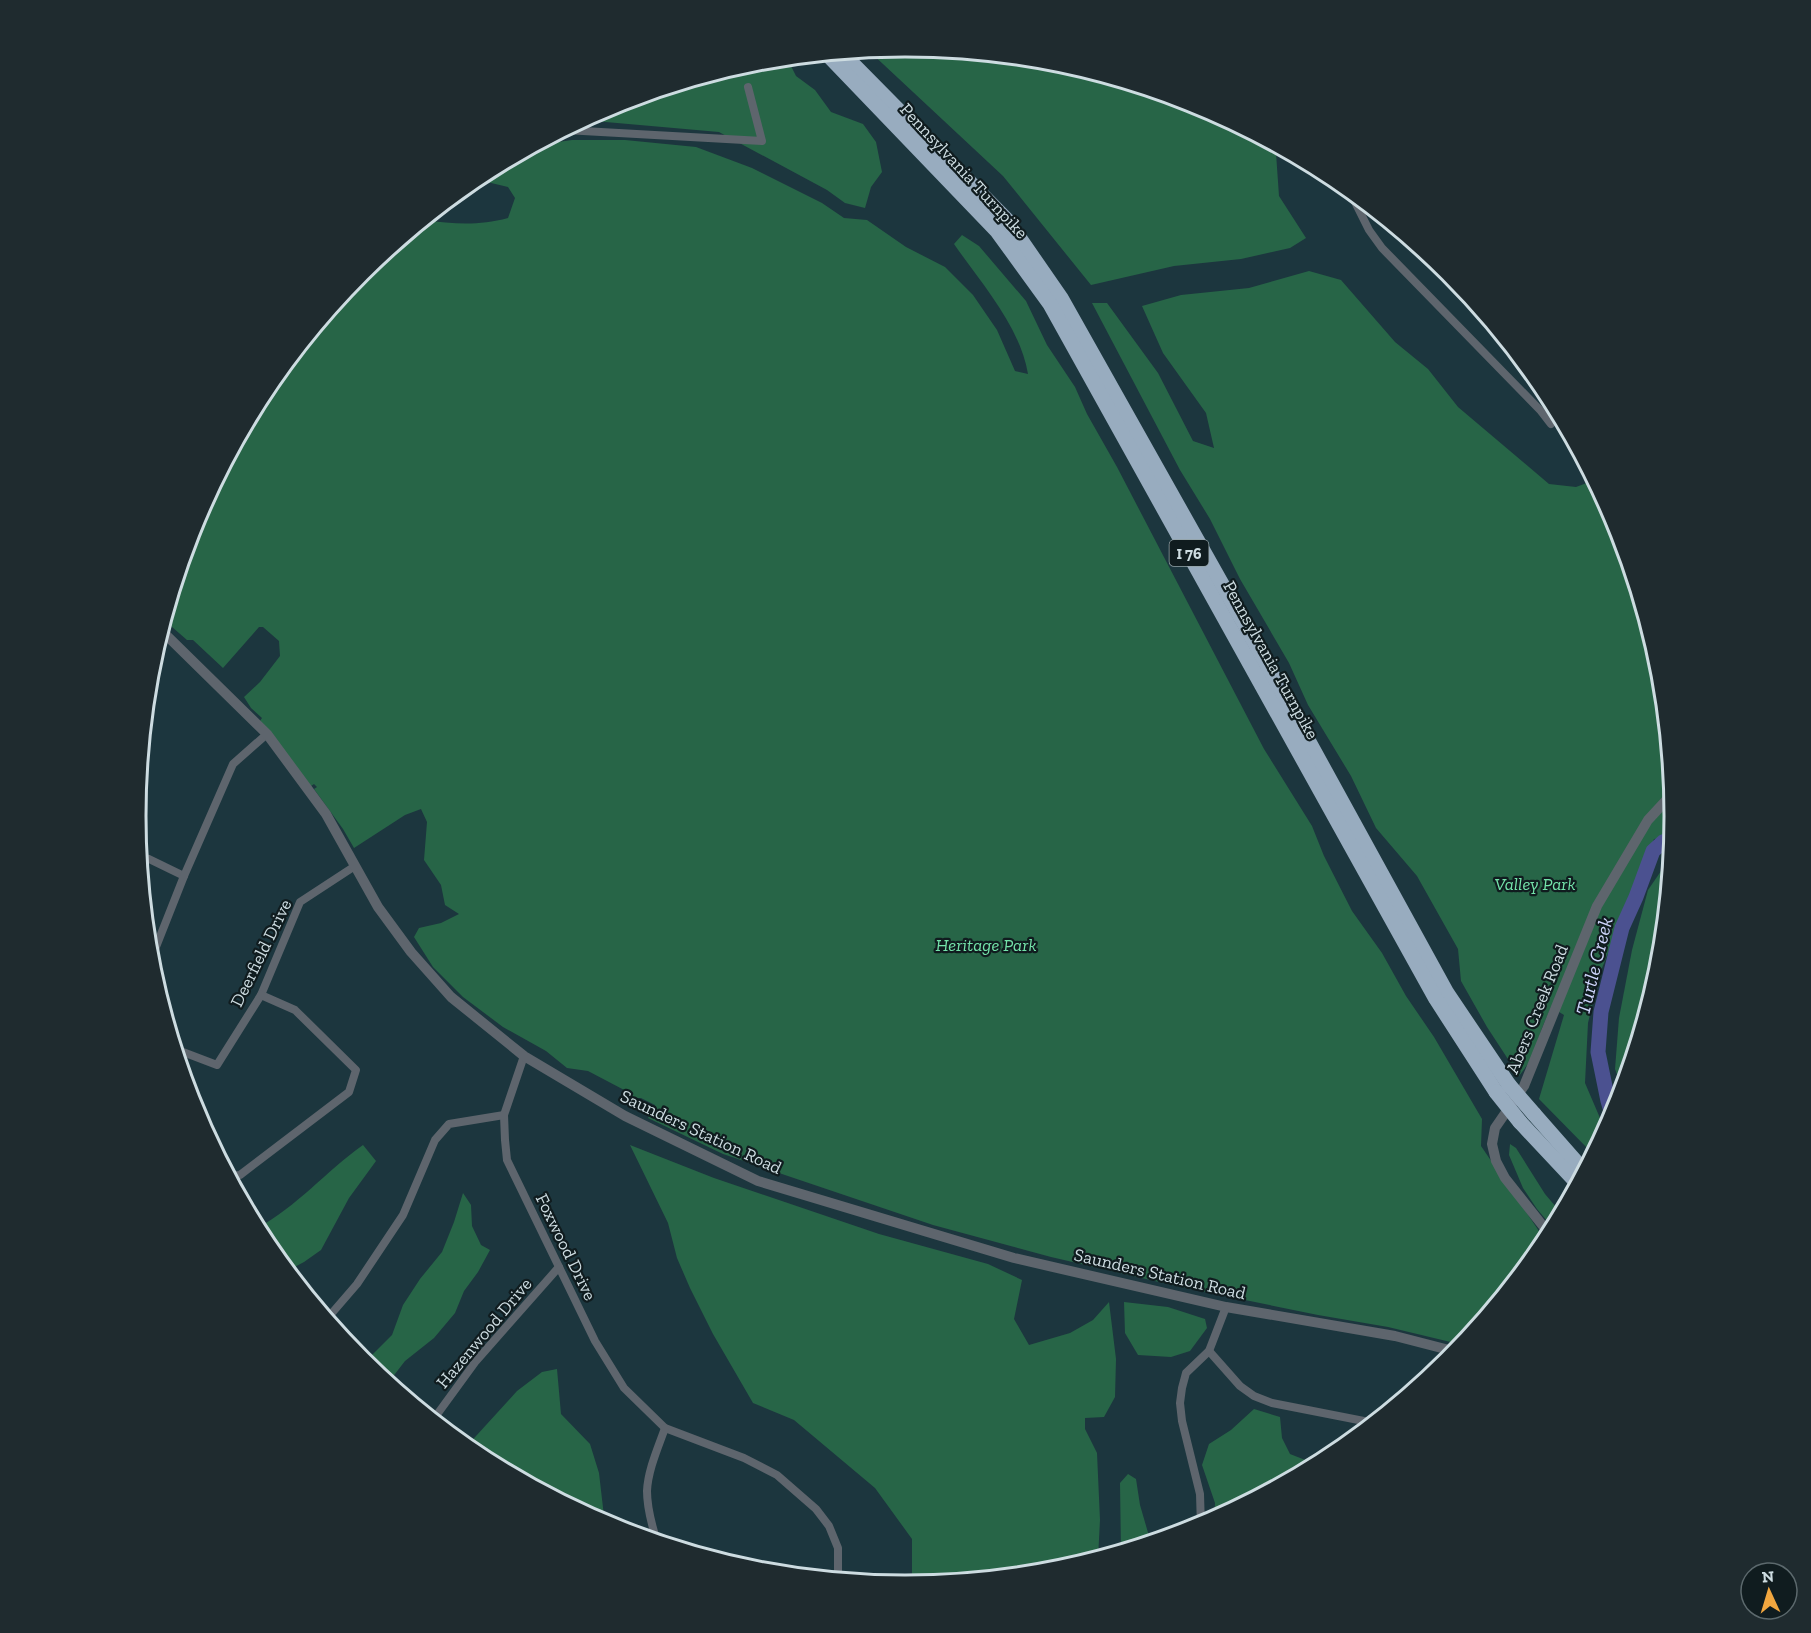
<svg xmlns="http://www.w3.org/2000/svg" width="1811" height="1633" font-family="'Zilla Slab',serif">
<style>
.green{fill:#276547}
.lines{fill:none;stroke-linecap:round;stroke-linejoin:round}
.river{stroke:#4b5190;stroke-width:15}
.minor{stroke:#5e656d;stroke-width:8}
.tertiary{stroke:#5e656d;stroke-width:10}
.motorway{stroke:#98acbf;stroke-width:15}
.motorway-bridge{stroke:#98acbf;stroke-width:15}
.labels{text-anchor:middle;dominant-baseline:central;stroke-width:4.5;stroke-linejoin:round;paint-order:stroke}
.shield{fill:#101c1f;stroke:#94a2a7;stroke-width:1.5}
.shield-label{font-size:16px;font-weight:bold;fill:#cddce1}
.street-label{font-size:18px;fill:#cddce1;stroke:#101c1f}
.park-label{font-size:18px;font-style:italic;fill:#74e3aa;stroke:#101c1f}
.water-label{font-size:20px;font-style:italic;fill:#ced5fb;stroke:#101c1f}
.rim{fill:none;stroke:#cddce1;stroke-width:3}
</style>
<rect width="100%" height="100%" fill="#1c363e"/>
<g class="green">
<polygon points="906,47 1056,61 1200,105 1268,142 1276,153 1279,196 1306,238 1290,248 1241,259 1174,266 1091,285 1003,176 868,50"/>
<polygon points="787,58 796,76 815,90 831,112 863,124 876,142 882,172 871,187 865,208 845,203 827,190 719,132 583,120 611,105 756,61"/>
<path d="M572,140H625L696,147L752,168L822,203L844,218L867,220L906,247L945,267L973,295L997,330L1015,371L1028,374C1020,326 981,283 954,244L962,235L979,246L1026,301L1047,345L1075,387L1087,414L1117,467L1264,749L1312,826L1324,856L1352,911L1382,953L1406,996L1434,1037L1482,1119L1481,1146L1543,1237L1544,1246L1463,1345L1388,1327L1318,1315L1172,1285L1051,1257L933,1225L723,1154L648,1118L655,1105L641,1098H632L628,1092L588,1071L567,1068L546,1051L503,1027L463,997L433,967L414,937L419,928L441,923L459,914L445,905L441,885L424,860L427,822L421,809L405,815L354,848L343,829L314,789L317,787L314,784L311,786L260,721L262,718L251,708L244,697L260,682L280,656L279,641L263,627H259L223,668L193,640H187L164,620L194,522L265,388L361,272L424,220C454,224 478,226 508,218L515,198L508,187L487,182L482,174L537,145Z"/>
<polygon points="1309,271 1341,280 1395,342 1428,369 1458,407 1549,484 1576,487 1595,480 1617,522 1661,667 1675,817 1674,836 1654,839 1600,973 1588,1023 1585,1083 1606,1132 1594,1155 1539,1099 1564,1015 1551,1007 1542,1028 1531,1060 1519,1076 1487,1027 1461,981 1458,949 1417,876 1376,828 1351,776 1308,705 1289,663 1240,579 1210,519 1180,470 1092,303 1107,303 1158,373 1193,441 1214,448 1206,413 1163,353 1142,306 1181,295 1249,288"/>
<polygon points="1672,855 1661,967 1623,1091 1615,1069 1619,1018 1632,950 1648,890"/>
<polygon points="1510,1144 1516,1148 1545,1194 1562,1214 1555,1227 1548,1222 1537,1209 1523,1188 1509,1155"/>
<path d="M363,1145L376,1161L349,1198L321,1250L304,1262L287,1271L265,1244L257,1228C297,1207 326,1171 363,1145Z"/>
<polygon points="630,1145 714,1178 879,1234 988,1264 1022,1280 1014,1319 1029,1345 1070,1333 1093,1320 1109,1302 1116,1359 1115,1397 1104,1417 1085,1418 1085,1429 1097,1453 1100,1520 1098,1559 1055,1572 908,1586 912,1574 912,1539 875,1488 794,1420 753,1403 713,1334 690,1288 677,1258 668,1223"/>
<polygon points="463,1193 471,1205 472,1226 481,1245 490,1250 478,1272 464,1291 455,1313 434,1338 405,1361 388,1383 360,1360 370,1357 392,1335 403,1305 420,1279 442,1252 454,1222"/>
<polygon points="1124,1302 1168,1307 1205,1319 1207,1328 1190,1351 1171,1357 1138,1355 1125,1333"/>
<polygon points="557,1369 561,1414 590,1444 599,1473 605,1525 477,1457 466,1447 517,1391 542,1372"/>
<polygon points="1254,1409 1280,1417 1282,1438 1290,1454 1318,1465 1214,1520 1215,1503 1202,1465 1209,1444 1231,1430"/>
<polygon points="1128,1474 1136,1479 1140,1505 1151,1543 1121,1552 1120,1483"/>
</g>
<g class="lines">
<polyline class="river" points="1613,1118 1608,1101 1598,1052 1601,1012 1622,928 1636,897 1653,851 1663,842 1673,838"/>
<g class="minor">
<polyline points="565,130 762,141 748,87"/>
<polyline points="1348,188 1369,230 1382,248 1541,411 1551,424"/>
<polyline points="149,859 184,876"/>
<polyline points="150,962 184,876 233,764 267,734"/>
<polyline points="175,1049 217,1065 261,995 300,902 355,866"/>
<polyline points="524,1056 504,1115 505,1140 507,1160 595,1341 624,1388 665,1428 744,1458 777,1475 816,1509 829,1526 838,1548 838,1573 835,1580"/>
<polyline points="229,1176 240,1175 349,1092 356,1070 295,1010 261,995"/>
<polyline points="332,1313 357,1284 403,1215 435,1140 449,1124 504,1115"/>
<polyline points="1209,1351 1240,1386 1254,1396 1272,1403 1374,1423"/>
<polyline points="433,1420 476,1361 559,1267"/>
<polyline points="1201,1527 1200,1494 1182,1421 1180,1403 1182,1388 1186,1373 1209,1351 1226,1307"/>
<path d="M657,1542C652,1526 647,1509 647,1491C648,1470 658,1448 665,1428"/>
</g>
<g class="tertiary">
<polyline points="161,630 267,734 326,814 378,907 411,952 451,997 524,1056 625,1116 758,1181 1014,1258 1226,1307 1395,1336 1457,1352"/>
<polyline points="1549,1237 1547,1231 1505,1178 1496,1161 1492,1144 1495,1128 1524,1086 1597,906 1648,820 1673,793"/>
</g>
<g class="motorway">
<polyline points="842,53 1007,220 1061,298 1241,618 1447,993 1509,1085"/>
<polyline points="827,54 997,231 1050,304 1436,999 1496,1092"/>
<polyline points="1534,1114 1585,1172"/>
<polyline points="1520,1122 1578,1184"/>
</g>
<g class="motorway-bridge">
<polyline points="1509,1085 1534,1114"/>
<polyline points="1496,1092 1520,1122"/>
</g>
</g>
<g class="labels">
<rect class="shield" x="1169.5" y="540" width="39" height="26" rx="4.5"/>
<g class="shield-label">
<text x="1189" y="553">I 76</text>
</g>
<g class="street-label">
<text transform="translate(964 171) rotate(47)">Pennsylvania Turnpike</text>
<text transform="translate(1271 660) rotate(61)">Pennsylvania Turnpike</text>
<text transform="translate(261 953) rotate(-64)">Deerfield Drive</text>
<text transform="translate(1537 1009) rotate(-68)">Abers Creek Road</text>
<text transform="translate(701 1132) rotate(25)">Saunders Station Road</text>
<text transform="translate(566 1247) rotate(64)">Foxwood Drive</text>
<text transform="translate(1160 1274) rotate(13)">Saunders Station Road</text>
<text transform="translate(484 1333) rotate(-50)">Hazenwood Drive</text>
</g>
<g class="park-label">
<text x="1535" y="884">Valley Park</text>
<text x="986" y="945">Heritage Park</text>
</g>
<g class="water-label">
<text transform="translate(1594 966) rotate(-76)">Turtle Creek</text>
</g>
</g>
<path d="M0 0H1811V1633H0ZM146 816a759 759 0 1 1 1518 0a759 759 0 1 1-1518 0Z" fill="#1f2b2f" fill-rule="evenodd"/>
<path class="rim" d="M146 816a759 759 0 1 1 1518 0a759 759 0 1 1-1518 0Z"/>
<g transform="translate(1769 1591) rotate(356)"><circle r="28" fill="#101c1f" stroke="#5c696d" stroke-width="1.5"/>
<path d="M0-4.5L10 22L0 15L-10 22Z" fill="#f1a63f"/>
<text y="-9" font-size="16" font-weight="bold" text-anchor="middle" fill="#cddce1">N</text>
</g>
</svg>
